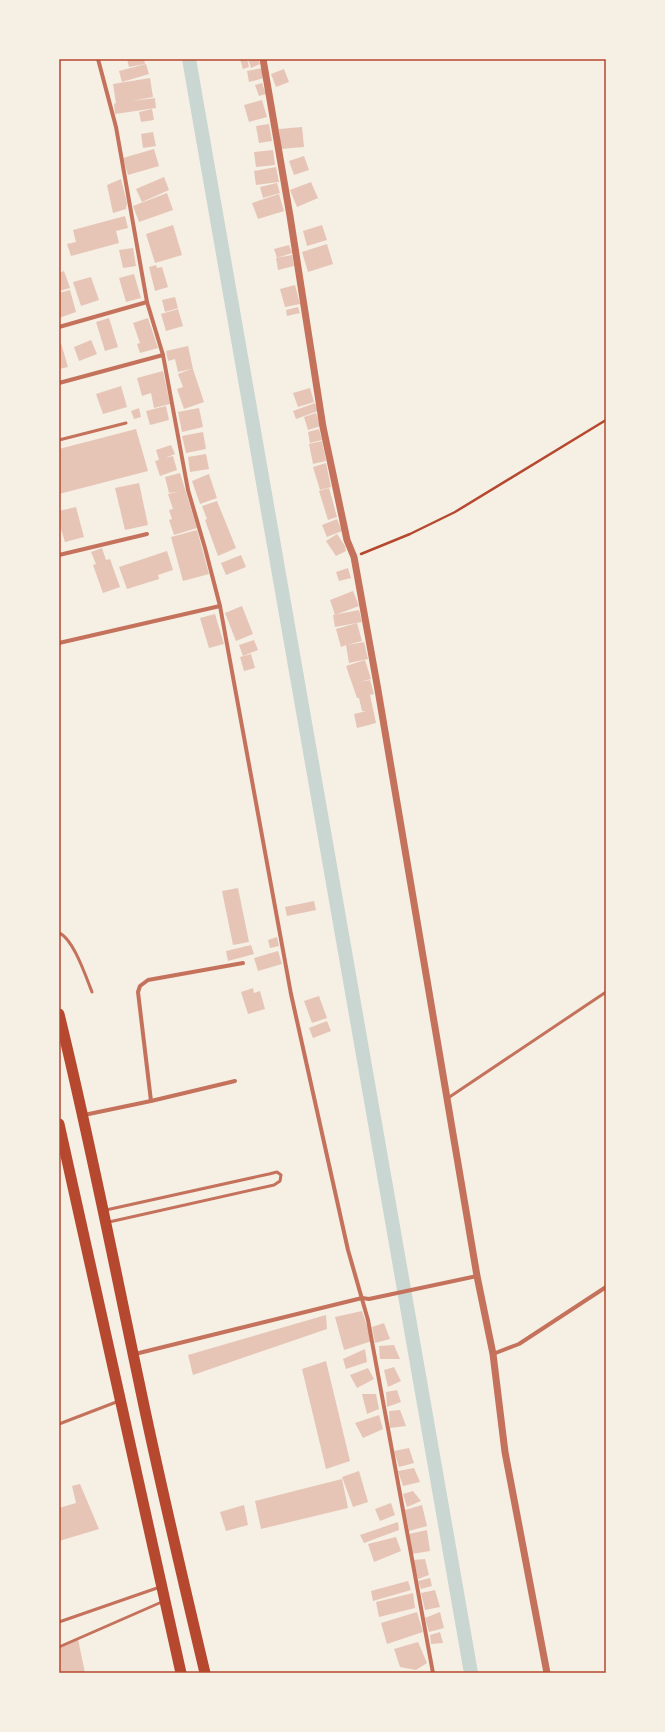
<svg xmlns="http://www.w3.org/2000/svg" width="665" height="1732" font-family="'DejaVu Sans',sans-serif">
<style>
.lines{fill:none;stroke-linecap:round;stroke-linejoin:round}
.canal{stroke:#c9d6d2;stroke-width:14}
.building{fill:#e6c5b7}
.path{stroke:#b5482f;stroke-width:2.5}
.service{stroke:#c5725c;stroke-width:3}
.minor{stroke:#c5725c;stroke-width:4}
.tertiary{stroke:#c5725c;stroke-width:7}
.trunk{stroke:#b5482f;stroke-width:11}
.neatline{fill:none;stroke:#b5482f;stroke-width:1.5}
</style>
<rect width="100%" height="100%" fill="#f6efe4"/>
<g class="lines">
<polyline class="canal" points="189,59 471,1673"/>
</g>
<g class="building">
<polygon points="127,59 144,59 145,64 129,67"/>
<polygon points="240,59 247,59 249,67 243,69"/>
<polygon points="248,59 258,59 260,64 251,68"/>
<polygon points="146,64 149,74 122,82 119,71"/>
<polygon points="262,68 264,78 249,82 247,71"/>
<polygon points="284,69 289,82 276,87 271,74"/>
<polygon points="150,78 153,97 132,101 155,98 156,108 115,114 114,104 116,103 113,84"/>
<polygon points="262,83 266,94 259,96 255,85"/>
<polygon points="262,100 267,117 249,122 244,105"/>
<polygon points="152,109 154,120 141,122 139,112"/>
<polygon points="269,124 272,141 259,143 256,126"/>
<polygon points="302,127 304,147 281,149 279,129"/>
<polygon points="153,132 156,146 143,148 141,134"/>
<polygon points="154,149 159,166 128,175 123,158"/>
<polygon points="273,150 275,165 256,167 254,152"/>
<polygon points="304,156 309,170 294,175 289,161"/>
<polygon points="276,167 279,182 256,185 254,171"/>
<polygon points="164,177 169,190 142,202 136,189"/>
<polygon points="121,179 127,203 126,209 113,213 107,185"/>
<polygon points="311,182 318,198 297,207 290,190"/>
<polygon points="277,183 280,193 263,198 260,187"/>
<polygon points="167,193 173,210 139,222 133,206"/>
<polygon points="279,194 284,211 258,219 252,203"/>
<polygon points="125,216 128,228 116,231 119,243 71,256 67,244 76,242 73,230"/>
<polygon points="173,225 182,255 155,263 146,234"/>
<polygon points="322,225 327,240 307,246 303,231"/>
<polygon points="327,244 333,264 308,272 302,252"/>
<polygon points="289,245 292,253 277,258 274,249"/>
<polygon points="133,248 136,266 123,268 119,250"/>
<polygon points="292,255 294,266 278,270 276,258"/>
<polygon points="156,265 157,268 162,267 168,287 155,291 149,267"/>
<polygon points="64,271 70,288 59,291 59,273"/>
<polygon points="134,274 141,298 126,302 119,278"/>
<polygon points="91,277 99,300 81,306 73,282"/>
<polygon points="295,285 300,304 285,307 280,289"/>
<polygon points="70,290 76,312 59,318 59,293"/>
<polygon points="175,297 178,308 165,312 162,300"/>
<polygon points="298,307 300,313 287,316 286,310"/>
<polygon points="178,309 183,326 166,331 161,314"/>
<polygon points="109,318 118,347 105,351 96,322"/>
<polygon points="148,318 158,348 140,353 137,344 140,343 133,323"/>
<polygon points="91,340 97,354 79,361 74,347"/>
<polygon points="61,343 68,367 59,369 59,344"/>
<polygon points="188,346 193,369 204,402 184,409 177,389 183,387 178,374 191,369 178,372 175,359 168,361 166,351"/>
<polygon points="163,371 170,404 154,408 151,393 142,396 137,378"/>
<polygon points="121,386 127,407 103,414 96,394"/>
<polygon points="310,388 314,402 298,407 293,393"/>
<polygon points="315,403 318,411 296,419 293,411"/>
<polygon points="166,406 169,420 150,425 146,411"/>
<polygon points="139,408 141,417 134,419 131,411"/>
<polygon points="199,408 203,427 182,432 178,412"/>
<polygon points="316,413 321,426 308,430 304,417"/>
<polygon points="136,429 148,471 59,494 59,449"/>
<polygon points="319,429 322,440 310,443 308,432"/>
<polygon points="203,432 206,449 186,453 182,436"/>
<polygon points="322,441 326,461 313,464 309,444"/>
<polygon points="171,445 175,454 165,458 173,456 177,470 160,476 155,461 159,460 156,450"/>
<polygon points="206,454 209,469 190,472 188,457"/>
<polygon points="326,463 331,487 320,490 313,467"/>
<polygon points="180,473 197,528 174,535 169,520 172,519 169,510 173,509 168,494 178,492 169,493 165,477"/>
<polygon points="209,474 217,498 200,504 192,481"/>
<polygon points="139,483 148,525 125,530 115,488"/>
<polygon points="329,488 337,517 328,520 319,491"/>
<polygon points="217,501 236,548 218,556 205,520 207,519 202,506"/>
<polygon points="76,507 84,537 65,542 59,523 59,511"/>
<polygon points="337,519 342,531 327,537 322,525"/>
<polygon points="197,530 209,574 183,581 171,537"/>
<polygon points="337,534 345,546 346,551 336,556 326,541"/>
<polygon points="102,548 106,560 110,559 120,587 103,593 93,565 96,564 91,552"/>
<polygon points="167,551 173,570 158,575 159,579 127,589 119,567"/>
<polygon points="241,555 246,567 226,575 221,563"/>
<polygon points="348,568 351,578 339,581 336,572"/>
<polygon points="353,591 359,606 335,615 330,600"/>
<polygon points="242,606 253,634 236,641 225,613"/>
<polygon points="359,610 362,622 335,627 333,615"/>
<polygon points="215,614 224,644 209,648 200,618"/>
<polygon points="357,623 362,641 347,645 364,642 368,659 349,663 346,645 341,647 336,629"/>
<polygon points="254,640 258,650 243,656 239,645"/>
<polygon points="251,654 255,668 244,671 240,657"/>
<polygon points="365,660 371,679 360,682 370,680 374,694 370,695 376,723 357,728 354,714 366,711 362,711 359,698 357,698 346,666"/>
<polygon points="238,888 249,942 233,945 222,891"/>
<polygon points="314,901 316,910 287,916 285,907"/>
<polygon points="277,937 279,946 270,948 268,940"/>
<polygon points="251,945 254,954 228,961 226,951"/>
<polygon points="278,951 282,964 258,971 254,958"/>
<polygon points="253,988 254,993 260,991 265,1009 248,1014 241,992"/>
<polygon points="319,996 327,1018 312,1023 304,1001"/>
<polygon points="327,1021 331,1031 313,1038 309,1028"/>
<polygon points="362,1311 372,1341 344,1350 335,1317"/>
<polygon points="326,1315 327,1329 193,1375 188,1355"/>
<polygon points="384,1323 390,1339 375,1343 372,1327"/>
<polygon points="394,1345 400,1359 380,1359 379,1346"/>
<polygon points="365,1349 367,1362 346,1369 343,1359"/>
<polygon points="326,1361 350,1461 326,1469 302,1369"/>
<polygon points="394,1367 401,1381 388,1387 384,1370"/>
<polygon points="368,1368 374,1379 357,1388 350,1375"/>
<polygon points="397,1390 401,1402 387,1407 386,1392"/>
<polygon points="362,1394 376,1394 379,1409 367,1414"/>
<polygon points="400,1410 406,1426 390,1428 389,1411"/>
<polygon points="379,1415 383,1429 363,1438 355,1423"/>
<polygon points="409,1448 414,1463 399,1467 394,1451"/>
<polygon points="414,1468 420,1482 403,1486 398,1471"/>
<polygon points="359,1471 368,1502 353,1507 342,1477"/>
<polygon points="342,1479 348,1508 261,1529 255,1501"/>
<polygon points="80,1484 99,1529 59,1541 59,1508 76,1503 72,1486"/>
<polygon points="413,1491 421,1501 407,1507 403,1494"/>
<polygon points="391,1503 395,1515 380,1521 375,1509"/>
<polygon points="244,1505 248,1525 226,1531 220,1512"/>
<polygon points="422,1505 427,1526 409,1531 405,1510"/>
<polygon points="398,1522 399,1530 364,1543 360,1535"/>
<polygon points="427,1530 430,1551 412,1554 409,1534"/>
<polygon points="396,1537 401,1551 374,1562 368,1544"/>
<polygon points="425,1559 429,1575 418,1579 413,1560"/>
<polygon points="430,1578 432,1586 421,1589 418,1581"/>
<polygon points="408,1581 411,1590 373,1601 371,1591"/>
<polygon points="435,1590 440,1607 425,1610 421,1593"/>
<polygon points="413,1593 415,1608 379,1617 376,1602"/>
<polygon points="417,1612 423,1632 387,1644 381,1623"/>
<polygon points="440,1612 444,1628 429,1632 425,1618"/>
<polygon points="440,1632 443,1643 431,1644 430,1635"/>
<polygon points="78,1639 85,1673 59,1673 59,1647"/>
<polygon points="418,1642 427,1663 416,1670 400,1667 394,1649"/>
</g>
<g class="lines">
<polyline class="path" points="361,554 410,534 455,512 606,420"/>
<g class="service">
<polyline points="59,440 126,423"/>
<path d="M59,933C73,938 86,977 92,992"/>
<polyline points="448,1098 606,992"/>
<polyline points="106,1210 269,1174 277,1172 281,1175 280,1181 274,1185 109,1222"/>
<polyline points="59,1424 119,1401"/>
<polyline points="59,1622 160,1587"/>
<polyline points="59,1647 164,1601"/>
</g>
<g class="minor">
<polyline points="98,59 116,127 147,302 163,355 188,490 205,548 220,606 291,994 348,1250 368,1320 433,1673"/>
<polyline points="59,327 147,302"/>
<polyline points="59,383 163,355"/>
<polyline points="59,555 147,534"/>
<polyline points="59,643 220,606"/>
<polyline points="151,1101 138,992 140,986 148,980 243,963"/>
<polyline points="84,1115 151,1101 235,1081"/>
<polyline points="135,1354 362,1298 369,1299 477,1276"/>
<polyline points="493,1354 519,1344 606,1287"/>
</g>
<polyline class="tertiary" points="263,59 290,216 323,427 347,540 354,557 378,690 477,1276 493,1354 505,1452 547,1673"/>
<g class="trunk">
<path d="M59,1014C89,1136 113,1259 139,1382C159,1479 182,1576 205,1673"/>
<polyline points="59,1124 181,1673"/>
</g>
</g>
<rect width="665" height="1732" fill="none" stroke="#f6efe4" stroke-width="120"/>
<rect x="60" y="60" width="545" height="1612" class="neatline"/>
</svg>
